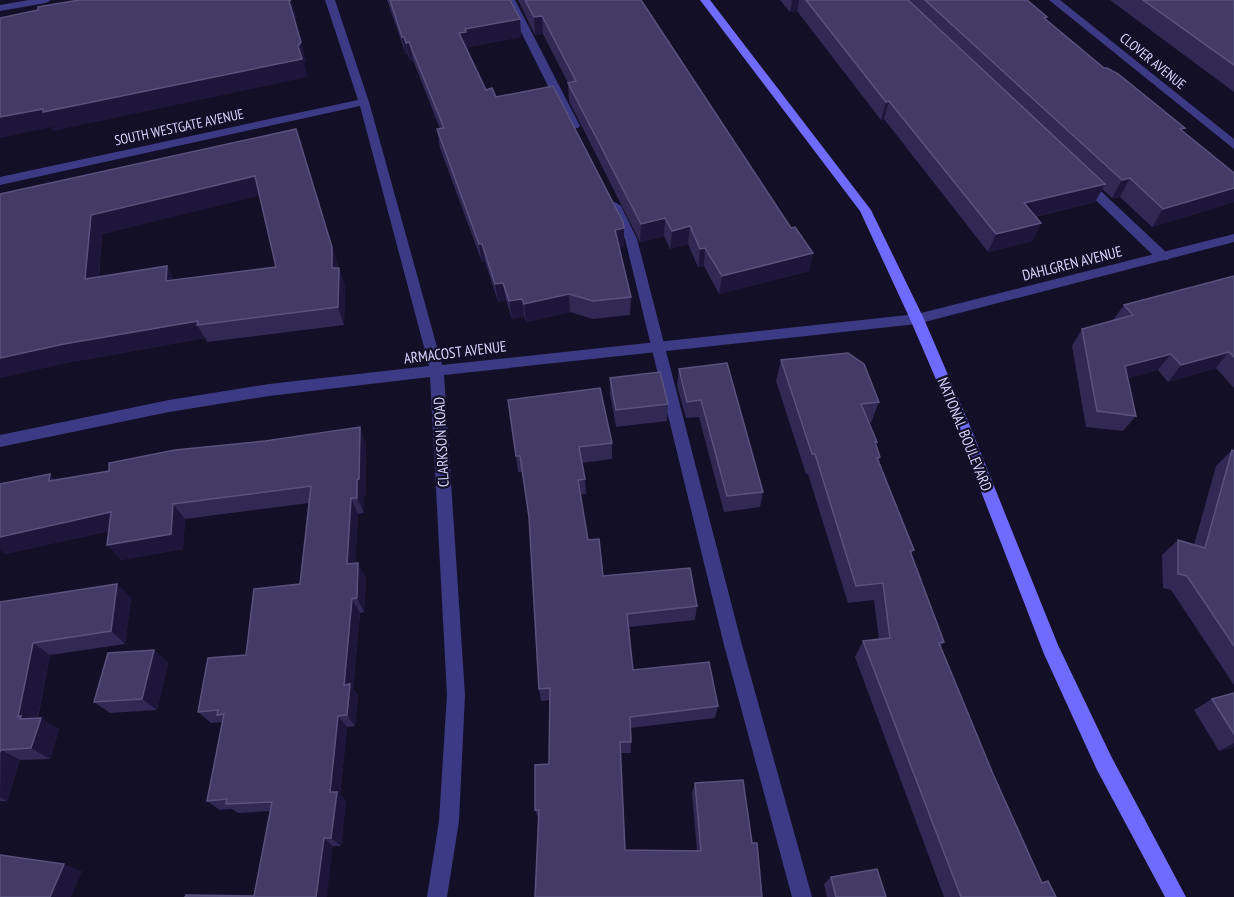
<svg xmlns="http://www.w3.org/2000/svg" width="1234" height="897" font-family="'PT Sans Narrow',sans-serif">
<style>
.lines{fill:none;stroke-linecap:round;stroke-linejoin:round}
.service{fill:#3d3a85;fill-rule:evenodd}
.minor{fill:#3d3a85;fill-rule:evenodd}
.secondary{fill:#6f6bff;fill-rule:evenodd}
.wall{fill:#312854;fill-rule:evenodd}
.shaded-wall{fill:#1d163a}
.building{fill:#433a66;stroke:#5a527e;stroke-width:1.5;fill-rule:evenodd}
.labels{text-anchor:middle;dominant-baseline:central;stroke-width:4.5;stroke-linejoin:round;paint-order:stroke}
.far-street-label{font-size:14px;fill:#d9d4ff;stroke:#130f26}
.street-label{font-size:15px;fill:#d9d4ff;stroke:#130f26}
</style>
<rect width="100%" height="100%" fill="#130f26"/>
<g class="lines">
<g class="service">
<polygon points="505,0 515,0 580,126 578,128 570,128 568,126"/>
<polygon points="1083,177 1087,178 1168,254 1169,257 1168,260 1158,260 1079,184 1077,181"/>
<polygon points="615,202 621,206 637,239 742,645 812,897 792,897 724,645 625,239 609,206"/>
</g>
<g class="minor">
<polygon points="29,0 51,0 46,3 0,11 0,5"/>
<polygon points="325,0 335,0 369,102 442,365 917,314 1234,234 1234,242 917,324 444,375 465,695 459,821 447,897 427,897 439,821 447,695 430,377 269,396 169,412 0,447 0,435 169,400 269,384 429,366 360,106 0,185 0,177 358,100"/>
<polygon points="1049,0 1060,0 1234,139 1234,149"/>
</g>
<polygon class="secondary" points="700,0 710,0 871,210 924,319 967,419 1058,645 1111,756 1186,897 1165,897 1097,770 1044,654 953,419 910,319 860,211"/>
</g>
<g class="wall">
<polygon points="387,0 510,0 520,19 521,37 468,47 469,50 467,50 486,90 496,97 624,228 624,246 619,247 631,297 630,315 593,319 570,312 526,322 524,316 512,319 506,300 498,302 485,261 482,262 440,148 437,129 440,129 413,60 410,61 408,55 406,55"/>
<polygon points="518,0 641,0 791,228 813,253 809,271 719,294 704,266 698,267 688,244 670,249 664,236 640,242 569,101 568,83 543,34 535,35"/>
<polygon points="780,0 1027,0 1046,21 1234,173 1234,202 1152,227 1120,197 1112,198 1102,189 1095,202 1035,217 1041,223 1032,241 988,252 884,119 881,120 797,11 790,12"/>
<polygon points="1110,0 1234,0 1234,92"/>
<path d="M302,148L338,268L345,285L344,325L207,342L205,338L77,361L0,194ZM260,195L276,267L175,280L99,277L102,234Z"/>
<polygon points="1234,276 1234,388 1216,368 1168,382 1158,370 1128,378 1136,416 1123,431 1086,427 1072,346 1082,329 1113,320 1124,305"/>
<polygon points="781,360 879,402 871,423 869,423 877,442 876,446 880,457 879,461 914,550 911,554 944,642 940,647 993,774 1042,883 1056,897 944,897 855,657 863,641 879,639 874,600 848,603 808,474 806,474 776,381"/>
<polygon points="727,363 763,492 760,507 724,512 699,417 686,418 677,386 679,369"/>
<polygon points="610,378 668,404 667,421 616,427 610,394"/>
<polygon points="366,443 366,495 364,495 364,513 358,514 355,564 366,578 364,612 360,613 353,689 358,696 355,726 347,727 340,795 346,801 341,846 333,846 254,896 270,811 238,813 232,809 220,810 207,801 223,722 211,723 198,712 246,655 300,584 309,503 185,519 183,549 121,560 109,531 5,554 55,480"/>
<polygon points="612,443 612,459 582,463 585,479 586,494 580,495 588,540 603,576 697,606 695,620 629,627 633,670 718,706 715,718 630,728 631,753 621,753 625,850 697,851 692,793 695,783 752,843 535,897 539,818 538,818 535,810 549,764 550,700 541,701 539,689 529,517 522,472 518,472 516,456"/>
<polygon points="1232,450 1234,451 1234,685 1171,590 1163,588 1162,555 1178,540 1194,545 1216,466"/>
<polygon points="131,598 125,644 50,655 38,718 59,729 50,759 20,760 7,801 0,801 0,602"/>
<polygon points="154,650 168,663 157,710 110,713 94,702"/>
<polygon points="1234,693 1234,747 1219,751 1194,710 1212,699"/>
<polygon points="831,877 886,897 827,897 824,884"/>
</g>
<g class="shaded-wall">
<polygon points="291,0 297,18 295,19 306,60 304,64 308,77 53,131 52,127 0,138 0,117 298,46 289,1"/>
<polygon points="792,0 799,0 797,11 790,12"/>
<polygon points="542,16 543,34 535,35 534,17"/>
<polygon points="520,19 521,37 468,47 469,50 462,51 459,33 465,29"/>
<polygon points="402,37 404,37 408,55 406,55"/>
<polygon points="409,42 413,60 410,61 406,43"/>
<polygon points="889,101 884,119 881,120 886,102"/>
<polygon points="296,129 338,265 338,280 339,268 345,285 344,325 338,307 332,268"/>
<polygon points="255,176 262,195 102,234 97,297 85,279 91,215"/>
<polygon points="1130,178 1120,197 1112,198 1122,180"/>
<polygon points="1105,184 1095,202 1016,221 1024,203"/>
<polygon points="1234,188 1234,202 1152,227 1163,209"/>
<polygon points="665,218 664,236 640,242 641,224"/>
<polygon points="1041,223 1032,241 988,252 996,234"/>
<polygon points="690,226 688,244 670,249 672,231"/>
<polygon points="624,228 624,246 615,248 615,230"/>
<polygon points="479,244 482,244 485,261 482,262"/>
<polygon points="705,248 704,266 698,267 700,249"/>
<polygon points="813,253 809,271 719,294 722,276"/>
<polygon points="167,266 177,284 166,281"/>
<polygon points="503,283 506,300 498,302 495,284"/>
<polygon points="569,294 570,312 526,322 524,304"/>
<polygon points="522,299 524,316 512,319 509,301"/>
<polygon points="198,321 197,325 205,338 77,361 0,378 0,358 64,344"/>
<polygon points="1229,352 1216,368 1168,382 1181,365"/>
<polygon points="1171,354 1158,370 1113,382 1125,366"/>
<polygon points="360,427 366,443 366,495 364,495 364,513 357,498"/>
<polygon points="50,474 64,490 49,481"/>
<polygon points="351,498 358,514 354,579 347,564"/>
<polygon points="173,504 185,519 183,549 121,560 107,545"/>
<polygon points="111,512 125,528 5,554 0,550 0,537"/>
<polygon points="358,563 366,578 364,612 357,598"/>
<polygon points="117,584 131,598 125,644 111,631"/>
<polygon points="352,599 360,613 353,689 358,696 355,726 347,715 344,685"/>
<polygon points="33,643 50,655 36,726 41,718 59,729 50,759 31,748 20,719 18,717"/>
<polygon points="154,650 168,663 157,710 142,699"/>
<polygon points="338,716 347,727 340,795 346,801 341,846 331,838 330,792"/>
<polygon points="1234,743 1234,747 1219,751"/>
<polygon points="1,750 20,760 7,801 0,797"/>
<polygon points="324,838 333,846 327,897 316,897"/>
<polygon points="64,864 82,871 71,897 50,897"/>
</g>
<g class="building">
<polygon points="79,0 291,0 289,1 301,42 298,46 302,59 43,112 43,109 0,117 0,18 38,10 38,7"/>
<polygon points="390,0 510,0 520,19 465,29 466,32 459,33 486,90 492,88 496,97 553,86 623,222 624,228 615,230 631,297 593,301 569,294 524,304 522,299 509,301 503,283 495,284 482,244 479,244 437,129 444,128 409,42 406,43 404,37 402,37"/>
<polygon points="525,0 641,0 791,228 795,227 813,253 722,276 705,248 700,249 690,226 672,231 665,218 641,224 568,83 576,81 542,16 534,17"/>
<polygon points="806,0 908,0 1105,184 1024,203 1041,223 996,234 889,101 886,102"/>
<polygon points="925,0 1027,0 1047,17 1044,18 1104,68 1107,68 1118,74 1185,128 1180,129 1234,173 1234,188 1163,209 1130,178 1122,180"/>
<polygon points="1143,0 1234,0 1234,65"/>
<path d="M296,129L332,247V268H339L338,307L197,325L198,321L64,344L0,358V194ZM255,176L276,267L166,281L167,266L85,279L91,215Z"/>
<polygon points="1234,276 1234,357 1229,352 1181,365 1171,354 1125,366 1136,416 1097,411 1082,329 1133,315 1124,305"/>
<polygon points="848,353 864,364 879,402 861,404 877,442 875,442 880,457 877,458 914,550 910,551 944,642 939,643 993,774 1042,883 1048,881 1056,897 961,897 863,641 890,638 883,583 856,586 815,454 812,454 781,360"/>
<polygon points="727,363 763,492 727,496 701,400 687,402 679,369"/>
<polygon points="660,372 668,404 616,410 610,378"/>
<polygon points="600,388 612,443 579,447 585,479 578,480 588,540 599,539 603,576 690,568 697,606 627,614 633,670 709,662 718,706 630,717 631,742 620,742 625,850 701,851 695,783 743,780 752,843 757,843 762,897 535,897 539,810 535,810 535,765 549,764 550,688 539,689 529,517 520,456 516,456 508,400"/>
<polygon points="360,427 359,479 357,480 357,498 351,498 347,564 358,563 357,598 352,599 344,685 350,684 347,715 338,716 330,792 337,792 331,838 324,838 316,897 185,897 186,895 254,896 272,802 226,804 227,799 207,801 224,714 217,715 218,710 198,712 208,658 246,655 254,589 300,584 311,486 173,504 171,534 107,545 111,512 0,537 0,484 50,474 49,481 109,471 109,463 175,450 265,441"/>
<polygon points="1232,450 1234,451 1234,646 1187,576 1178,574 1178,540 1205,548"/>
<polygon points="117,584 111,631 33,643 18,717 21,716 20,719 41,718 31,748 1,750 0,752 0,602"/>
<polygon points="154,650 142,699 94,702 108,653"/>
<polygon points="1234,693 1234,734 1212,699"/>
<polygon points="0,855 64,864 50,897 0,897"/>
<polygon points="877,869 886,897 836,897 831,877"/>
</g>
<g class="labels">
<g class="far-street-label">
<text transform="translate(1153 61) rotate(39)">CLOVER AVENUE</text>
<text transform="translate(179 127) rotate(-12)">SOUTH WESTGATE AVENUE</text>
</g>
<g class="street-label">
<text transform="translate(1072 263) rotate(-14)">DAHLGREN AVENUE</text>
<text transform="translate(455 352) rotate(-7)">ARMACOST AVENUE</text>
<text transform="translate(965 434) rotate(68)">NATIONAL BOULEVARD</text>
<text transform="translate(441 442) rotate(-93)">CLARKSON ROAD</text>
</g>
</g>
</svg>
